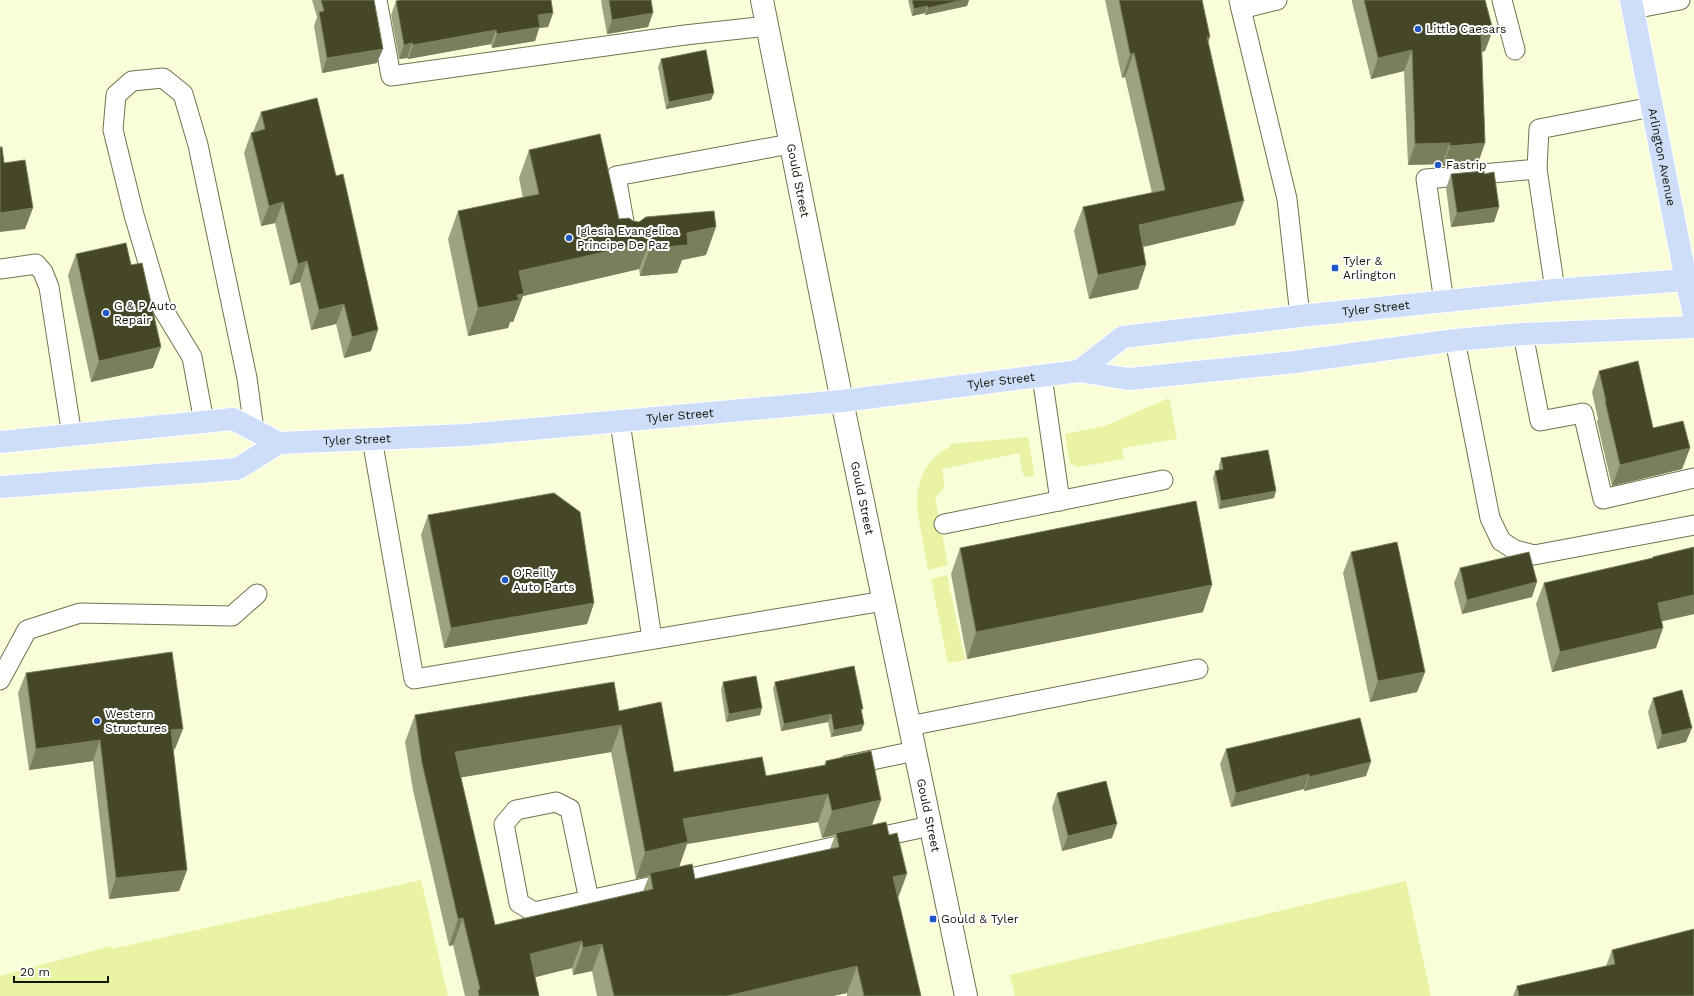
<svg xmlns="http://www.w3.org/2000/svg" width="1694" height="996" font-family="'Work Sans',sans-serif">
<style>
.green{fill:#eaf2a3}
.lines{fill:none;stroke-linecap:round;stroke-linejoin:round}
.service-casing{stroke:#6f7352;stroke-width:21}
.minor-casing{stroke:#6f7352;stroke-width:24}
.primary-casing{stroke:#fff;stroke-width:24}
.service{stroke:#fff;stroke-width:19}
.minor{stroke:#fff;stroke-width:22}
.primary{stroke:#ceddf8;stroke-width:22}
.wall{fill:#9fa280;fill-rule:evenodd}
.shaded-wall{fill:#7b7e5d}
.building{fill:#454728;stroke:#7b7e5d}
.poi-dot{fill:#2057c4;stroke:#fff;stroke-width:1.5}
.labels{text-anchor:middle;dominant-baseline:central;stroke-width:4;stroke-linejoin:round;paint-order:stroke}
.poi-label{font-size:12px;fill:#131508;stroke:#fff;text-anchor:start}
.street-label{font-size:12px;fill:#131508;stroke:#fff}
</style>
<rect width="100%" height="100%" fill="#f9fdd8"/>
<g class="green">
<polygon points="1169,398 1177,439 1122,448 1124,459 1077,467 1070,463 1065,434 1105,426"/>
<path d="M1028,437L1034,472V476L1026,477L1023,474L1019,453L942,469C944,483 948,488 935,497L948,565L928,570L917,510C916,484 924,459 950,447V444Z"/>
<polygon points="947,575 965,660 948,663 931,579"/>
<polygon points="421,880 448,996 0,996 0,976 111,946 112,949"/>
<polygon points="1406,881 1431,996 1015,996 1010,975"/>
</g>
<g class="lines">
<defs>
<g id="service">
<polyline points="377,0 391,76 685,35 767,26"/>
<polyline points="1239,0 1241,9 1277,0"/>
<polyline points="1502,0 1515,50"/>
<polyline points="1241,9 1287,199 1300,316"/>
<polyline points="1633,9 1680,0"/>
<polyline points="627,239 616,176 790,144"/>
<polyline points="0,269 36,264 43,272 49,287 72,436"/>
<polyline points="1555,290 1537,169 1539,129 1652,107"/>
<polyline points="1444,302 1426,179 1537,169"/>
<polyline points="1523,334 1540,421 1583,413 1603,499 1694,478"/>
<polyline points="1455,340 1490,518 1501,541 1515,550 1534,555 1694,525"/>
<polyline points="1042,376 1060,501"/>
<polyline points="204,422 192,357 161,306 134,215 113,130 116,95 132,81 163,78 183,94 198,145 247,378 254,430"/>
<polyline points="620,422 652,639"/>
<polyline points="372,439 414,679 884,601"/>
<polyline points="944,524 1163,480"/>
<polyline points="0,680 27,630 80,613 232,616 257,594"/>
<polyline points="909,726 1198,669"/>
<polyline points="848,765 915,751"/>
<path d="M589,900L570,809L556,802L516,810L504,824L519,903L534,912C666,884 798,854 930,826"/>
</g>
<g id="minor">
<path id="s1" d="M762,0L842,401L966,996"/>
</g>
<g id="primary">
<path id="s2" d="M1631,0L1686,280L1694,314"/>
<path id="s3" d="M1079,371L1123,337L1300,316L1555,290L1686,280"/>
<polyline points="0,442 233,419 279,443"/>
<path id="s4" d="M0,487L237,469L279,443L466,435L842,401L1079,371L1129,379L1295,362L1455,340L1523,334L1694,327"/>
</g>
</defs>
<use href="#service" class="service-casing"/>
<use href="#minor" class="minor-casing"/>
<use href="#primary" class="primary-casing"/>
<use href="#service" class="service"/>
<use href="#minor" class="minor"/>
<use href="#primary" class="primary"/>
</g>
<g class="wall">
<polygon points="312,0 374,0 377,63 322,73 314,26 317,17"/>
<polygon points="602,0 651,0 648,27 607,34 601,1"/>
<polygon points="908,0 969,0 967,6 925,15 925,13 912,16"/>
<polygon points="1105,0 1202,0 1235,225 1143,247 1138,289 1089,299 1074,231 1083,207 1152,193 1125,77 1122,78"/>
<polygon points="1352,0 1485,0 1485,51 1482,52 1485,143 1478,163 1443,166 1442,164 1408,165 1404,71 1371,79 1352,2"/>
<polygon points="396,1 553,13 548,27 539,28 535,41 492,48 491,44 408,59 407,58 399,59 391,15"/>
<polygon points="661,59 711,100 666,109 658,67"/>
<polygon points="261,112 371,351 344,358 336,324 311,330 300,282 290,285 275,223 261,226 244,153 251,133 253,132"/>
<polygon points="529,150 619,219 633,221 706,255 682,260 677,273 640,276 639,269 523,296 513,322 510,322 508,328 468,336 448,239 458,211 523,198 519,178"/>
<polygon points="1451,174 1484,174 1499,207 1494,222 1451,227 1446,188"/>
<polygon points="76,254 153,368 91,382 68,275"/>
<polygon points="1599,371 1653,428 1690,448 1682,469 1612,486 1597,422 1598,419 1592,392"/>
<polygon points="1221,458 1274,498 1219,509 1213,478 1215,471 1219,470 1219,465"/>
<polygon points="428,515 594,603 587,624 444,648 421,535"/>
<polygon points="1694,547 1694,614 1662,621 1656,648 1552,672 1536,604 1544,583 1652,558 1653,557"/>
<polygon points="960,548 1203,612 967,659 951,574"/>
<polygon points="1351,552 1425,672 1417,692 1370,702 1343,573"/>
<polygon points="1460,568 1532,597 1462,614 1454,583"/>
<polygon points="26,673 175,749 173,750 187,870 179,891 109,899 93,761 29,770 18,693"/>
<polygon points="723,682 760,715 726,722 721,690"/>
<polygon points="775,682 864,724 861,731 831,737 828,722 781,731 773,689"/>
<polygon points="1653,698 1686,742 1657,749 1648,712"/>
<path d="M619,711L674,772L766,776L824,765L826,761L881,800L872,825L898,898L921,996H847V993L833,996H597L592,971L573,975L572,968L535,977L539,996H465L453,945L449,946L413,790L405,742L415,715ZM611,752L636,879L649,876L643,891L495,925L461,777ZM818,822L822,838L835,835L830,849L695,879L679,867L687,844Z"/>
<polygon points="1226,749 1366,776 1304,791 1304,789 1231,807 1220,764"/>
<polygon points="1057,793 1112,838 1062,851 1052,808"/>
<polygon points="1612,950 1694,996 1513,996 1517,986 1606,966"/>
</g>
<g class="shaded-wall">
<polygon points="963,0 969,0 967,6 925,15 928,8"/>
<polygon points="927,6 925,13 912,16 914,9"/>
<polygon points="553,13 548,27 539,28 535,41 492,48 497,34 538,15"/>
<polygon points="653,13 648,27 607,34 612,20"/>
<polygon points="496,30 491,44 408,59 413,45"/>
<polygon points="1493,30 1485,51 1473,54 1481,33"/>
<polygon points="1207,37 1210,37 1201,61"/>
<polygon points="412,43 407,58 399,59 404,45"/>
<polygon points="383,49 377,63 322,73 327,58"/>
<polygon points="1412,50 1404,71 1371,79 1378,58"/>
<polygon points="1134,53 1125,77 1122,78 1130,54"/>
<polygon points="714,93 711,100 666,109 669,102"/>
<polygon points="1450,143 1442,164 1408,165 1415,144"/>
<polygon points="1485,143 1478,163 1443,166 1450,146"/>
<polygon points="1244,201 1235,225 1130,250 1139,225"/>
<polygon points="283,202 275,223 261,226 269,206"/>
<polygon points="1499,207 1494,222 1451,227 1457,213"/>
<polygon points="33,208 25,229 0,232 0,213"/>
<polygon points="716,227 706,255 682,260 677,273 640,276 650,248 687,233"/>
<polygon points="650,242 639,269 523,296 513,322 510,322 508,328 468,336 478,308 519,271"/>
<polygon points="307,261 300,282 290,285 298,264"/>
<polygon points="1146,265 1138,289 1089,299 1098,275"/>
<polygon points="344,304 336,324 311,330 319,310"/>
<polygon points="378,330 371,351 344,358 352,337"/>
<polygon points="161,347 153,368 91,382 99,361"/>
<polygon points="1690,448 1682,469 1612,486 1620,465"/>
<polygon points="1276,491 1274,498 1219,509 1221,501"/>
<polygon points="1537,582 1532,597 1462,614 1467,600"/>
<polygon points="1212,585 1203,612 967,659 976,632"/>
<polygon points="1694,595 1694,614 1650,624 1658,603"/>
<polygon points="594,603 587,624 444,648 451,628"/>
<polygon points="1663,628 1656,648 1552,672 1560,652"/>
<polygon points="1425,672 1417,692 1370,702 1378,681"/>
<polygon points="762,708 760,715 726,722 729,714"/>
<polygon points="831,714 828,722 781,731 784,724"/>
<polygon points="864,724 861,731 831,737 834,730"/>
<polygon points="621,725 611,752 446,780 455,752"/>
<polygon points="1692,728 1686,742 1657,749 1662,735"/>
<polygon points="183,729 175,749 163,751 171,730"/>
<polygon points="100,740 93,761 29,770 36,749"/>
<polygon points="1371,762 1366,776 1304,791 1309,777"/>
<polygon points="1309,774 1304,789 1231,807 1236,793"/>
<polygon points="828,794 818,822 687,844 678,870 650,873 649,876 636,879 645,852 683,819"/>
<polygon points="881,800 871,827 836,833 835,835 822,838 832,811"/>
<polygon points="1117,824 1112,838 1062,851 1068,836"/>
<polygon points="187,870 179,891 109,899 116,878"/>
<polygon points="907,874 897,901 893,877"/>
<polygon points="463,918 453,945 449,946 458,919"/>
<polygon points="582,941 572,968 520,981 530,954"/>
<polygon points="602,944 592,971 573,975 583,948"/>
<polygon points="857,966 847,993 833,996 727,996"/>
</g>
<g class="building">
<polygon points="321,0 374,0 383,49 327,58 319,12 324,11"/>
<polygon points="400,0 551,0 553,13 538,15 540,27 497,34 496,30 413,45 412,43 404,45 396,1"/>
<polygon points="609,0 651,0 653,13 612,20"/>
<polygon points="912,0 963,0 928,8 927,6 914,9"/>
<polygon points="1119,0 1202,0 1210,37 1207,37 1244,201 1139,225 1146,265 1098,275 1083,207 1165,190 1134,53 1130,54"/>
<polygon points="1364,0 1485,0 1493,30 1481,33 1485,143 1450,146 1450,143 1415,144 1412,50 1378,58"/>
<polygon points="706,50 714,93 669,102 661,59"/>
<polygon points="317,98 336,176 343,174 378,330 352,337 344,304 319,310 307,261 298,264 283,202 269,206 251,133 265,129 261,112"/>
<polygon points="600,134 619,219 629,218 633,221 639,222 646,217 714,211 716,227 687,233 688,245 650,248 650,242 519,271 524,294 517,295 519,300 478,308 458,211 539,194 529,150"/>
<polygon points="0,147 2,147 4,163 25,160 33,208 0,213"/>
<polygon points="1484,171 1484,174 1494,172 1499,207 1457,213 1451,174"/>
<polygon points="126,243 131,265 142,263 161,347 99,361 76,254"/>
<polygon points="1638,361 1653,428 1683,421 1690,448 1620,465 1605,401 1606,401 1599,371"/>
<polygon points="1268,450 1276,491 1221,501 1215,471 1223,469 1221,458"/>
<polygon points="554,493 580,512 594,603 451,628 428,515"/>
<polygon points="1196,501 1212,585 976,632 960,548"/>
<polygon points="1397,542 1425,672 1378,681 1351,552"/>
<polygon points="1694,547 1694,595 1658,603 1663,628 1560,652 1544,583 1653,558 1653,557"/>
<polygon points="1529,552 1537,582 1467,600 1460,568"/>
<polygon points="172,652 183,729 171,730 187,870 116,878 100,740 36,749 26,673"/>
<polygon points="854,666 863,709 861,709 864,724 834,730 831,714 784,724 775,682"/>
<polygon points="756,676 762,708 729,714 723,682"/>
<polygon points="614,682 619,711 661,702 674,772 762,757 766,776 826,765 826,761 871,751 881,800 832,811 828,794 683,819 688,842 645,852 621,725 455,752 495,925 653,889 650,873 692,864 695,879 839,847 836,833 886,822 889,835 897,833 907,874 893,877 921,996 864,996 857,966 727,996 614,996 602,944 583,948 582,941 530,954 539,996 479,996 478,990 480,989 463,918 458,919 422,763 415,715"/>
<polygon points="1682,690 1692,728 1662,735 1653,698"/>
<polygon points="1360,718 1371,762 1309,777 1309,774 1236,793 1226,749"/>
<polygon points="1106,781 1117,824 1068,836 1057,793"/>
<polygon points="1694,929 1694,996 1519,996 1517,986 1615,964 1612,950"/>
</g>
<g class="poi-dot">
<circle cx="1418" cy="29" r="4"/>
<circle cx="1438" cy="165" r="4"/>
<circle cx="569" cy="238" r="4"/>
<rect x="1331" y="264" width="8" height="8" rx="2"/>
<circle cx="106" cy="313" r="4"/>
<circle cx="505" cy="580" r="4"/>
<circle cx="97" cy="721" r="4"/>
<rect x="929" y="915" width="8" height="8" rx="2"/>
</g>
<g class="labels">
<g class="poi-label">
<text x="1426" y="29">Little Caesars</text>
<text x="1446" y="165">Fastrip</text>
<text x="577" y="231">Iglesia Evangelica<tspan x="577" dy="14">Principe De Paz</tspan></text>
<text x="1343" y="261">Tyler &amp;<tspan x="1343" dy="14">Arlington</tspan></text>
<text x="114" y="306">G &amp; P Auto<tspan x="114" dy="14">Repair</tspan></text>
<text x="513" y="573">O'Reilly<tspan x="513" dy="14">Auto Parts</tspan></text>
<text x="105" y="714">Western<tspan x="105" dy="14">Structures</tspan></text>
<text x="941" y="919">Gould &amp; Tyler</text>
</g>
<g class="street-label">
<text stroke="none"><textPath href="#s2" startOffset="160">Arlington Avenue</textPath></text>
<text stroke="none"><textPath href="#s1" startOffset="184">Gould Street</textPath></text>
<text stroke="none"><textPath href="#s3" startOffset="310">Tyler Street</textPath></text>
<text stroke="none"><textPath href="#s4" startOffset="1012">Tyler Street</textPath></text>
<text stroke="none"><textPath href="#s4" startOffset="689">Tyler Street</textPath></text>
<text stroke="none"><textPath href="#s4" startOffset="365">Tyler Street</textPath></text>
<text stroke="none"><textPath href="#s1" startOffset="508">Gould Street</textPath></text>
<text stroke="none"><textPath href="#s1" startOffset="832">Gould Street</textPath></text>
</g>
</g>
<path d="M14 976v6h94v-6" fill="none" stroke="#131508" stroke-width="2"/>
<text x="20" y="976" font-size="12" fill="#131508" stroke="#ffffff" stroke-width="3" paint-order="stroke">20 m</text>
</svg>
